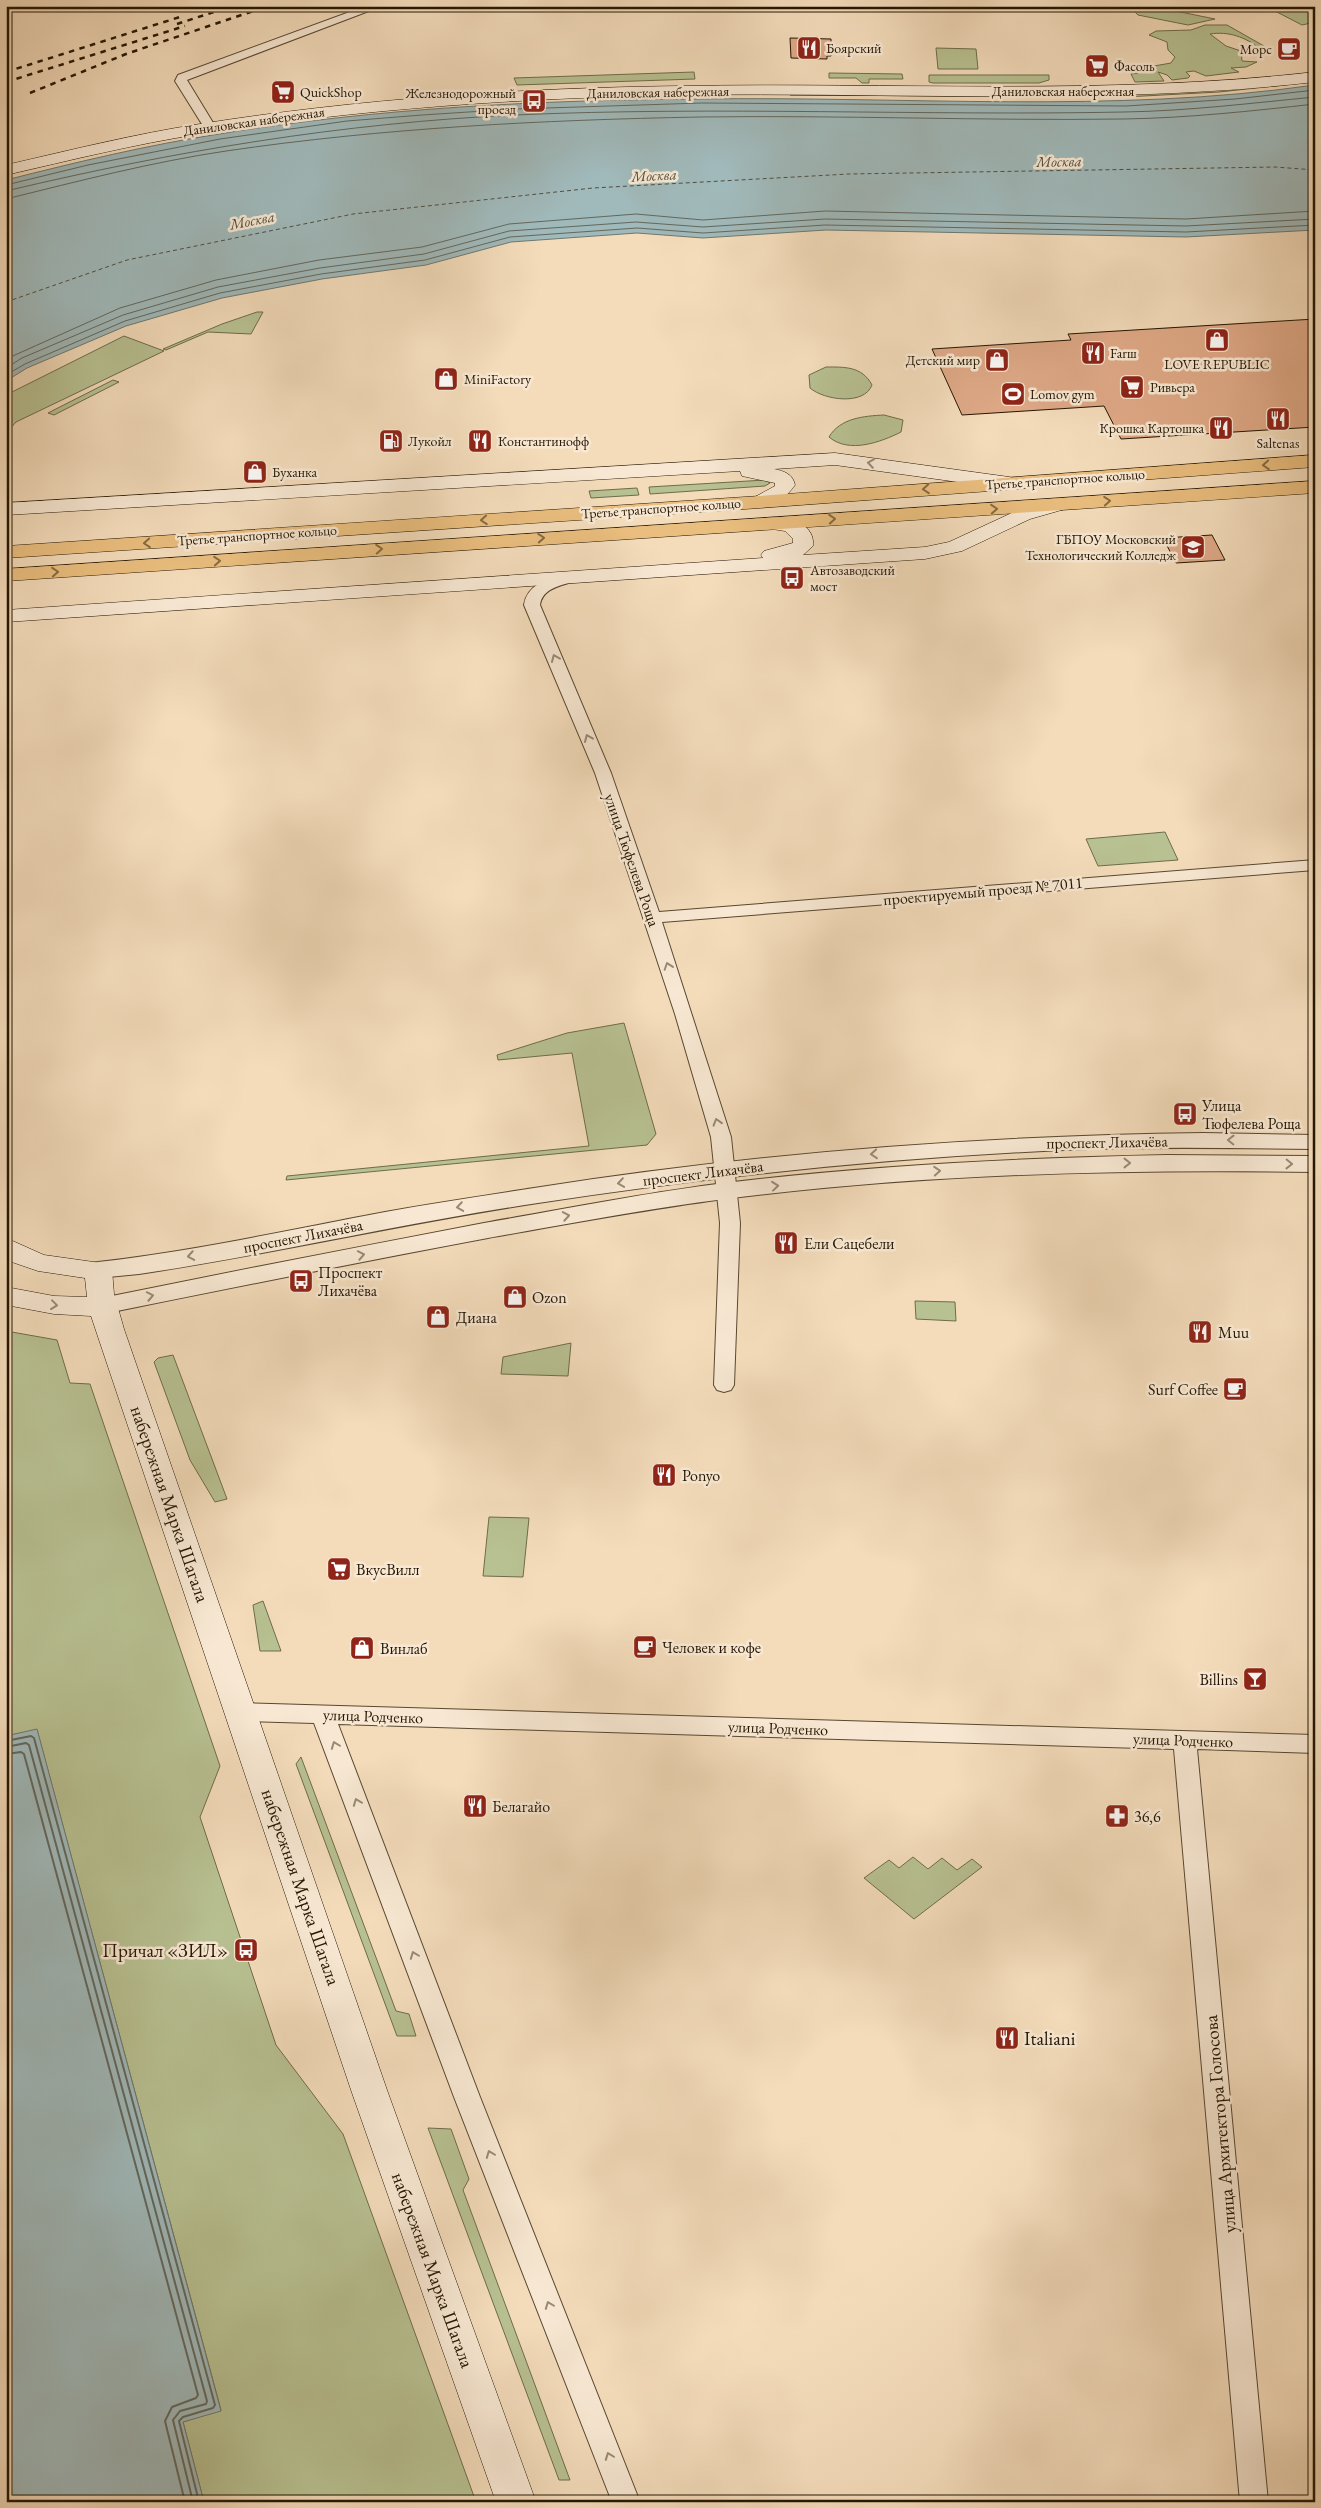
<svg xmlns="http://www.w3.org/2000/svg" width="1321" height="2508" font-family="'EB Garamond',serif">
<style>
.green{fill:#b8c192;stroke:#6e6c4a}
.water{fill:#a0b9ba;stroke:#6e7870}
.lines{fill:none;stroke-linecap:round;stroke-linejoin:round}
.shore-far1{stroke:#62685e;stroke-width:1}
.shore{stroke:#62685e;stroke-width:2}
.ferry-far1{stroke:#4f4f42;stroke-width:1;stroke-dasharray:4 3;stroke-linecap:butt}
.ferry{stroke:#4f4f42;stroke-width:2;stroke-dasharray:8 6;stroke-linecap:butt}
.building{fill:#dfa987;stroke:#241602}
.minor-casing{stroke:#584830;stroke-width:2}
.tertiary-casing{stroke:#584830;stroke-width:2}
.secondary-casing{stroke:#241602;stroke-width:1}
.primary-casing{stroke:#241602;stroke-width:1}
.minor{fill:#f8e8d3;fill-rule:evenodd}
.tertiary{fill:#f8e8d3;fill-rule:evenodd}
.secondary{fill:#f8e8d3;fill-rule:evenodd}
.primary{fill:#eabe7e;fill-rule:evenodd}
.rail{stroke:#241602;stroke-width:2.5;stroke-dasharray:5.5 5.5;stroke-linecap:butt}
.oneway{stroke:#998a75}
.oneway2{stroke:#876a40}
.labels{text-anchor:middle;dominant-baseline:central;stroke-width:5;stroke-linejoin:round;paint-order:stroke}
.far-poi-label{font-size:14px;fill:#241602;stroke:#f8e8d3;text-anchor:start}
.far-street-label{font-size:14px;fill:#241602;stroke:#f8e8d3}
.far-water-label{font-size:15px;font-style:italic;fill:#4f4f42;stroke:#f8e8d3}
.street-label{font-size:16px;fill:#241602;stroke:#f8e8d3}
.poi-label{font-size:16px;fill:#241602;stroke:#f8e8d3;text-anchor:start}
.near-street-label{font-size:19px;fill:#241602;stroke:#f8e8d3}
.near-poi-label{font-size:19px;fill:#241602;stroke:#f8e8d3;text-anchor:end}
</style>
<rect width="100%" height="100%" fill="#f4dcbb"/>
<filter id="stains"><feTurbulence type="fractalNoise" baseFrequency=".004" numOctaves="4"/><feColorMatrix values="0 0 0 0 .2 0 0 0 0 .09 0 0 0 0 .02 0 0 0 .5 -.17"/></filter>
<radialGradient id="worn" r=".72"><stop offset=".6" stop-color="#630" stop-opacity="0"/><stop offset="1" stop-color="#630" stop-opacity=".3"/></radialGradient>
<g class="green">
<polygon points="1136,6 1151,6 1215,19 1188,25 1138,15 1132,9"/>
<polygon points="1292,6 1315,6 1315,22 1302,25 1275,11"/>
<path d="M1205,25H1227L1264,46L1260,49C1246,37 1228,31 1210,34L1226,46L1241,51L1242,61L1257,62L1246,67L1231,68L1239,72L1206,76L1194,71L1186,72L1190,76L1188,78L1172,80L1167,75L1158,72L1164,81L1135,82L1131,74L1139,73L1137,69L1171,63L1175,57L1168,50L1167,42L1149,35L1156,31L1191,30Z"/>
<polygon points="936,48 976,49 978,69 938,69"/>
<polygon points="694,72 695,79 517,85 514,78"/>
<polygon points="829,73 902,74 903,79 869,79 869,83 862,83 856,78 829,78"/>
<polygon points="929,75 1049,75 1049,80 1039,83 933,83 929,82"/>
<polygon points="1313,82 1219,92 1125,97 790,95 1123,95"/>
<polygon points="257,312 263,312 251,334 208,332 166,350 163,349 222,324"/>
<polygon points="124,336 164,351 16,422 6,433 6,395"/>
<path d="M826,367C844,367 862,366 872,385C864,406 824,400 810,388L809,375Z"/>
<polygon points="113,380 119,382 54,415 48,413"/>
<path d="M884,415L903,420L901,432C881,442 849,454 829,437C840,418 864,416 884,415Z"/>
<polygon points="765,480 770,483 765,486 650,494 649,487"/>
<polygon points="637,488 639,495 591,498 589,491"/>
<polygon points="1165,832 1178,860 1098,866 1086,839"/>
<polygon points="624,1023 656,1134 647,1145 286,1180 287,1176 589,1146 572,1053 498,1060 497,1055 567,1033"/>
<polygon points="915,1301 955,1302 956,1321 916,1319"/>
<polygon points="6,1331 57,1340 70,1383 90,1384 220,1766 200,1817 276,2045 343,2134 476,2502 204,2502 183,2422 221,2410 37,1730 6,1736"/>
<polygon points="571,1343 568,1376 501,1374 503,1357"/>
<polygon points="173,1355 227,1499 215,1502 190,1460 154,1362 158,1358"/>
<polygon points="489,1517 529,1518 523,1577 483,1576"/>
<polygon points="263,1601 281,1651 260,1651 253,1605"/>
<polygon points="301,1757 396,2011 409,2014 416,2036 397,2036 296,1764"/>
<polygon points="913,1857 928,1869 942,1858 957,1870 972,1859 982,1867 914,1919 864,1878 889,1860 899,1868"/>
<polygon points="428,2128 451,2129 469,2179 463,2190 570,2480 559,2480"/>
</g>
<g class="water">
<path d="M1315,85V230L1186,237L826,230L703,238L637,233L511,242L426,265L322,279L222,298L126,326L27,368L6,381V180C77,162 148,145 219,134C378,108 540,100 700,99C905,96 1112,114 1315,85Z"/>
<polygon points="37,1729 221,2411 183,2422 204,2502 6,2502 6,1736"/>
</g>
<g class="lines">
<g class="shore-far1">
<polyline points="6,185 88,165 220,139 347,121 422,115 515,109 702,103 1126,106 1235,99 1315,90"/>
<path d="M6,191C174,151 343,123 515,115C718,106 921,116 1124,112C1188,111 1252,103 1315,97"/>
<path d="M6,199C79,181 152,162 226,151C383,128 542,120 700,117C842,115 983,121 1124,119C1188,118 1252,111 1315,104"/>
<polyline points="6,359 120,308 216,280 319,260 422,247 509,224 636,214 703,220 825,211 1186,219 1315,211"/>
<polyline points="6,368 22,358 123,315 218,287 320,268 424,254 509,231 636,222 703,227 825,219 1186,226 1315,219"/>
<polyline points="6,375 25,364 125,321 220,293 321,274 425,260 510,237 637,228 703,233 825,225 1186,232 1315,225"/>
</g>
<g class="shore">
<polyline points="6,1741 31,1736 34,1738 215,2405 213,2408 183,2417 179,2421 199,2502"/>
<polyline points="6,1747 26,1743 29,1745 207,2401 206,2404 180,2411 173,2420 193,2502"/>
<polyline points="6,1754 21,1752 24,1754 198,2395 196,2398 172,2407 165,2421 185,2502"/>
</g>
<polyline class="ferry-far1" points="6,302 127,260 353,214 593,188 849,174 1275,167 1315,170"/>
<polyline class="ferry" points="6,2470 14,2502"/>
</g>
<g class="building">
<polygon points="790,38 831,39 831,56 827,56 827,59 791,58"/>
<polygon points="1315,319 1315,427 1121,439 1104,406 962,415 932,349 1071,340 1068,334"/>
<polygon points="1212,535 1225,560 1176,563 1163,538"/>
</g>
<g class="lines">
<defs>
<g id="minor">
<polygon points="366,6 382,6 187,80 215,126 213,129 205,129 175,81 178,75"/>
<path d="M569,573L574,575L577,578L574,581C561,586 542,588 540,605L611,773L659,912L1315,860V870L662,922L731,1137L740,1223L734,1385L731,1390L724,1392L717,1390L714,1385L720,1223L711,1137L675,1014L595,773L524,605C527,583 551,578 569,573Z"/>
<polygon points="241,1703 1315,1735 1315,1753 1197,1749 1268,2502 1240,2502 1174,1749 338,1724 480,2097 640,2502 612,2502 454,2097 314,1723 241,1721 233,1718 229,1712 233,1706"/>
</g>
<g id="tertiary">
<path d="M1203,1133L1315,1135V1149C1239,1148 1164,1147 1089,1149C904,1156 721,1175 538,1203C404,1223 273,1254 139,1274L98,1278L89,1276L85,1270L89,1264L98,1262C195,1251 289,1230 385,1212C434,1203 484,1196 534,1188C756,1153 979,1136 1203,1133Z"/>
<path d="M1167,1155L1315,1156V1172C1118,1169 921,1174 725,1199C646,1209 567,1224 488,1238C359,1262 231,1288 102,1314L93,1312L89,1306L93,1300L102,1298C229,1272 357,1247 484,1223C564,1209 644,1193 725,1183C872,1165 1019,1158 1167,1155Z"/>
</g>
<g id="secondary">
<path d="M1315,72V82C1104,106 893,92 681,95C520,98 359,109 200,134C135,144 71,160 6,175V165C71,150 135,134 200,124C359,99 520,88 681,86C893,82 1104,96 1315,72Z"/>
<path d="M835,453L1009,477L1016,479L1019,483L1016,487L1009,489L835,465L774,469C784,471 793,474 795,485C786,498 770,511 753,506L750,502L753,498L775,486V483L742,476L740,471L6,515V503Z"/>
<path d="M1058,499L1065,501L1068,505L1065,509L1030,519L962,551L925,559L6,622V610L763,558L761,555L764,551L793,543V539L785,531L759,527L756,523L759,519C779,514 816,520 813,546L803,555L925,547L949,542L1016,511Z"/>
<polygon points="6,1238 44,1255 108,1264 112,1270 114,1294 124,1329 387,2090 536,2502 496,2502 351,2090 91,1316 54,1314 6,1305 6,1287 54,1296 87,1297 85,1278 38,1271 6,1260"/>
</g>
<g id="primary">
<polygon points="1315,455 1315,467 760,508 6,558 6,546 760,496"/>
<polygon points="1315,481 1315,493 6,581 6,569"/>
</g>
</defs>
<use href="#minor" class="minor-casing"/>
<use href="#tertiary" class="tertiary-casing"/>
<use href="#secondary" class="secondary-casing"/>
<use href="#primary" class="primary-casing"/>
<use href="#minor" class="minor"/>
<use href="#tertiary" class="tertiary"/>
<use href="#secondary" class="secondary"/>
<use href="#primary" class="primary"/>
<g class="rail">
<polyline points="177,24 232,6"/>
<polyline points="6,72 183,16"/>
<polyline points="6,82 185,26"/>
<polyline points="30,93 126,54 268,6"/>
</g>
</g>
<defs><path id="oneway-chevron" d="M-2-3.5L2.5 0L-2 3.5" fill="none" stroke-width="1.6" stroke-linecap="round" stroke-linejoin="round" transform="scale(1.25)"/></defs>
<g class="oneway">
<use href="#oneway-chevron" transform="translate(871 463) rotate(-171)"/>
<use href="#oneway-chevron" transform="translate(555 658) rotate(-113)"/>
<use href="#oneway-chevron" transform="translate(588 738) rotate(-113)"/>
<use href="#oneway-chevron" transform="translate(668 966) rotate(-109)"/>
<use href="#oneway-chevron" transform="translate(717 1122) rotate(-107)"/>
<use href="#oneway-chevron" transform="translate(1231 1140) rotate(-179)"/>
<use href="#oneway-chevron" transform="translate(874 1154) rotate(175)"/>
<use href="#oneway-chevron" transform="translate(1127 1163)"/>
<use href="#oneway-chevron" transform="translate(1289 1164) rotate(1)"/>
<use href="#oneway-chevron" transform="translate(937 1171) rotate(-4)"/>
<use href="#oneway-chevron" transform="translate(621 1183) rotate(172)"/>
<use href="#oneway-chevron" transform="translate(775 1186) rotate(-6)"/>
<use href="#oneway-chevron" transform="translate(460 1207) rotate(171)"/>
<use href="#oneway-chevron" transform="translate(566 1216) rotate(-10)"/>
<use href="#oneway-chevron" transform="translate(361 1255) rotate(-11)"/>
<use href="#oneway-chevron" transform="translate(191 1256) rotate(170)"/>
<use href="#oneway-chevron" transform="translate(150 1296) rotate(-11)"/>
<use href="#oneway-chevron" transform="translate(54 1305) rotate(7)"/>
<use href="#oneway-chevron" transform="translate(335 1745) rotate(-111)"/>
<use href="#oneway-chevron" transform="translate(357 1802) rotate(-111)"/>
<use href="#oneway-chevron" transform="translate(414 1955) rotate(-111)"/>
<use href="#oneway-chevron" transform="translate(490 2154) rotate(-111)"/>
<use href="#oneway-chevron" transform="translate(549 2305) rotate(-111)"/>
<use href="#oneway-chevron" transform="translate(609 2456) rotate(-111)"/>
</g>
<g class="oneway2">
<use href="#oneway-chevron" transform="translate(1266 465) rotate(176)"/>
<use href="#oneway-chevron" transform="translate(926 489) rotate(176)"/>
<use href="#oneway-chevron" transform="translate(1107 501) rotate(-4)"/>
<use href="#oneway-chevron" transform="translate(994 509) rotate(-4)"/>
<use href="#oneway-chevron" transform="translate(832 519) rotate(-4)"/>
<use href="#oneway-chevron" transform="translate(484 520) rotate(176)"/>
<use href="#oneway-chevron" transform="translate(541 538) rotate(-4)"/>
<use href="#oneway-chevron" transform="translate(147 543) rotate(176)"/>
<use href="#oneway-chevron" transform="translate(379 549) rotate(-4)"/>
<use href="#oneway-chevron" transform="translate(217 561) rotate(-4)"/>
<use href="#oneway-chevron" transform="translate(55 572) rotate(-4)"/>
</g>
<defs>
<symbol id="restaurant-square" viewBox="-11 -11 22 22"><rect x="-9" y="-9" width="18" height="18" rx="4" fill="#8f2418" stroke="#f8e8d3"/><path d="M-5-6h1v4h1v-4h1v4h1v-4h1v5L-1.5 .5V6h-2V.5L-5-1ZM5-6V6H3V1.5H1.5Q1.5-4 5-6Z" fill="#fff"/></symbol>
<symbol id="cafe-square" viewBox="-11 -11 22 22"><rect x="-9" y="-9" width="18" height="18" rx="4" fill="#8f2418" stroke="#f8e8d3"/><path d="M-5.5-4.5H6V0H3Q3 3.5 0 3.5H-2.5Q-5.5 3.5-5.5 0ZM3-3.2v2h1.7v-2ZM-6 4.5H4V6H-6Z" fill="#fff"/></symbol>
<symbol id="supermarket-square" viewBox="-11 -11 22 22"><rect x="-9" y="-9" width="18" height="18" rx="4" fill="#8f2418" stroke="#f8e8d3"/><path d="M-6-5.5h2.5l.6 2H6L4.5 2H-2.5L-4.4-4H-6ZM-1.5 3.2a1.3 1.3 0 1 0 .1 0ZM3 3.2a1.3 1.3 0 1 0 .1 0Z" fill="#fff"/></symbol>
<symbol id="bus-square" viewBox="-11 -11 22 22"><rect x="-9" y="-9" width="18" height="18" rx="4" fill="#8f2418" stroke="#f8e8d3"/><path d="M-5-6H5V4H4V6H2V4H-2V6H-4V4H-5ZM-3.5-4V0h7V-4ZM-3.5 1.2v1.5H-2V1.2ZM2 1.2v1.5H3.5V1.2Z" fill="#fff"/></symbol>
<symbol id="shop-square" viewBox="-11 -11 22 22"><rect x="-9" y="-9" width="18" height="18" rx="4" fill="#8f2418" stroke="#f8e8d3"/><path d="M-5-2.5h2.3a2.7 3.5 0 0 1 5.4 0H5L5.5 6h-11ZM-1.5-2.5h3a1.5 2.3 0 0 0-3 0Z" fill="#fff"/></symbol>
<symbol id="stadium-square" viewBox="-11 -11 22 22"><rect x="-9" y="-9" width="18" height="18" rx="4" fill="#8f2418" stroke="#f8e8d3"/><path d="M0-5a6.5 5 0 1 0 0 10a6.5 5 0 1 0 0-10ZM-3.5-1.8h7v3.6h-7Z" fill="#fff"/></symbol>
<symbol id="fuel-square" viewBox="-11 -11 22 22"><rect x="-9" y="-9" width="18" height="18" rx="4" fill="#8f2418" stroke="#f8e8d3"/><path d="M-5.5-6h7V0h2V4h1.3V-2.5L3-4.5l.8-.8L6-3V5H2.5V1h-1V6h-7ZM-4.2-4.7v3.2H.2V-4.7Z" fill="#fff"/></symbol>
<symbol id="university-square" viewBox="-11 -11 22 22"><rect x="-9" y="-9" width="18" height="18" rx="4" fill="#8f2418" stroke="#f8e8d3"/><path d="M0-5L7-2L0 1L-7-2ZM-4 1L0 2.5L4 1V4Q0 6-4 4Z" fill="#fff"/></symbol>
<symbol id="bar-square" viewBox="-11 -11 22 22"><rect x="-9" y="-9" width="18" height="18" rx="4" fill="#8f2418" stroke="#f8e8d3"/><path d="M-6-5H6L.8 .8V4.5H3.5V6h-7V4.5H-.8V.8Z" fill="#fff"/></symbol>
<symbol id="pharmacy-square" viewBox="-11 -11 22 22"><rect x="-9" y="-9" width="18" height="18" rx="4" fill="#8f2418" stroke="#f8e8d3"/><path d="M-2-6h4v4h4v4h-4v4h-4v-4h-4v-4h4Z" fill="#fff"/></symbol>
</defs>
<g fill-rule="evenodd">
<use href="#restaurant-square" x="795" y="34" width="28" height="28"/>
<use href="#cafe-square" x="1275" y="35" width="28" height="28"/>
<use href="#supermarket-square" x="1083" y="52" width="28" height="28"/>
<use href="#supermarket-square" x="269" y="78" width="28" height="28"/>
<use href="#bus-square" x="520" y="87" width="28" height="28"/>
<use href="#shop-square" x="1203" y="326" width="28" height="28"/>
<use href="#restaurant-square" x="1079" y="339" width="28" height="28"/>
<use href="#shop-square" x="983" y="346" width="28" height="28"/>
<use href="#shop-square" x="432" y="365" width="28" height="28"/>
<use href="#supermarket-square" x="1118" y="373" width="28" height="28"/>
<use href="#stadium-square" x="999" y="380" width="28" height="28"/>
<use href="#restaurant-square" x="1264" y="405" width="28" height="28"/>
<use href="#restaurant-square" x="1207" y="414" width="28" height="28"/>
<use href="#fuel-square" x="377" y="427" width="28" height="28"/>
<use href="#restaurant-square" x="466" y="427" width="28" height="28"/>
<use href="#shop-square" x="241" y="458" width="28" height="28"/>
<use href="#university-square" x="1179" y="533" width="28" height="28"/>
<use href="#bus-square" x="778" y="564" width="28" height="28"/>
<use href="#bus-square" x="1171" y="1100" width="28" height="28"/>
<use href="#restaurant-square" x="772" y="1229" width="28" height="28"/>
<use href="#bus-square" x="287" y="1267" width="28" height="28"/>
<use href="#shop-square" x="501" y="1283" width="28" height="28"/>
<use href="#shop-square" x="424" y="1303" width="28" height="28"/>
<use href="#restaurant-square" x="1186" y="1318" width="28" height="28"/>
<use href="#cafe-square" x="1221" y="1375" width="28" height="28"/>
<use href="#restaurant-square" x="650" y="1461" width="28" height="28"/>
<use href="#supermarket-square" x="325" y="1555" width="28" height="28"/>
<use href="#cafe-square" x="631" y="1633" width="28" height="28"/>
<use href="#shop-square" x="348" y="1634" width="28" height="28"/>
<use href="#bar-square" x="1241" y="1665" width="28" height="28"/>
<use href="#restaurant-square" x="461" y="1792" width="28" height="28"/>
<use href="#pharmacy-square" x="1103" y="1802" width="28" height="28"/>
<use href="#bus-square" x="232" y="1936" width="28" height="28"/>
<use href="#restaurant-square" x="993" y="2024" width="28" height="28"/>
</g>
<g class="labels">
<g class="far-poi-label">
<text x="826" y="48">Боярский</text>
<text x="1272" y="49" text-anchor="end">Морс</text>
<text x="1114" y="66">Фасоль</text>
<text x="300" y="92">QuickShop</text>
<text x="516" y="93" text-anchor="end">Железнодорожный<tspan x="516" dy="16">проезд</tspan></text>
<text x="1110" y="353">Farш</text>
<text x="980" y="360" text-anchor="end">Детский мир</text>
<text x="1217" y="364" text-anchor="middle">LOVE REPUBLIC</text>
<text x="464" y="379">MiniFactory</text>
<text x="1150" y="387">Ривьера</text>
<text x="1030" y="394">Lomov gym</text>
<text x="1204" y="428" text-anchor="end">Крошка Картошка</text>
<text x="408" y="441">Лукойл</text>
<text x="498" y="441">Константинофф</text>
<text x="1278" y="443" text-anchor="middle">Saltenas</text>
<text x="272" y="472">Буханка</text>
<text x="1176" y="539" text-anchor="end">ГБПОУ Московский<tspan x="1176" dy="16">Технологический Колледж</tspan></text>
<text x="810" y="570">Автозаводский<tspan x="810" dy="16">мост</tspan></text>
</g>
<g class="far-street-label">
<text x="1063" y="91">Даниловская набережная</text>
<text transform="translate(658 92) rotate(-1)">Даниловская набережная</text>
<text transform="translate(254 121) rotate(-8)">Даниловская набережная</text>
<text transform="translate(1065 479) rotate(-4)">Третье транспортное кольцо</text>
<text transform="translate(661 508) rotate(-4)">Третье транспортное кольцо</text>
<text transform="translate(257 535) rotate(-4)">Третье транспортное кольцо</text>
</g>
<g class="far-water-label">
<text transform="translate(1059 161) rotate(-1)">Москва</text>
<text transform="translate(654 175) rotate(-3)">Москва</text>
<text transform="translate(252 220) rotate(-11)">Москва</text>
</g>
<g class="street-label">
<text transform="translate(632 860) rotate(71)">улица Тюфелева Роща</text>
<text transform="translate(983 891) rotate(-5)">проектируемый проезд № 7011</text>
<text transform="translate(1107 1142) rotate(-1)">проспект Лихачёва</text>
<text transform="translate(703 1173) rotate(-7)">проспект Лихачёва</text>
<text transform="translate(303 1236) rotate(-11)">проспект Лихачёва</text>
<text transform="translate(373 1716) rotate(2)">улица Родченко</text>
<text transform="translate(778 1728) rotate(2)">улица Родченко</text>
<text transform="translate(1183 1740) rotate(2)">улица Родченко</text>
</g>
<g class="poi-label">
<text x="1202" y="1105">Улица<tspan x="1202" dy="18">Тюфелева Роща</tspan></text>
<text x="804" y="1243">Ели Сацебели</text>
<text x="318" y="1272">Проспект<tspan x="318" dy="18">Лихачёва</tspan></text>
<text x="532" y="1297">Ozon</text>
<text x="456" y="1317">Диана</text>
<text x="1218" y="1332">Muu</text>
<text x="1218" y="1389" text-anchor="end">Surf Coffee</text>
<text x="682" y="1475">Ponyo</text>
<text x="356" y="1569">ВкусВилл</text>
<text x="662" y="1647">Человек и кофе</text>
<text x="380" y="1648">Винлаб</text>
<text x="1238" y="1679" text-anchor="end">Billins</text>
<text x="492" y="1806">Белагайо</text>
<text x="1134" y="1816">36,6</text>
</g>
<g class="near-street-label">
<text transform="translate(170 1504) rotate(71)">набережная Марка Шагала</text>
<text transform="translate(301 1887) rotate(71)">набережная Марка Шагала</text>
<text transform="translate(1220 2124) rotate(-95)">улица Архитектора Голосова</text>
<text transform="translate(433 2270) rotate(70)">набережная Марка Шагала</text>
</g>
<g class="near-poi-label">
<text x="228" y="1950">Причал «ЗИЛ»</text>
<text x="1024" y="2038" text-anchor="start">Italiani</text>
</g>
</g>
<rect width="1321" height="2508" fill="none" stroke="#f4dcbb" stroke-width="25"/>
<rect x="8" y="8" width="1306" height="2493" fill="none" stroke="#241602" stroke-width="2.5"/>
<rect x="12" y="12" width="1296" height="2483" fill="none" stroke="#241602"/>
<rect width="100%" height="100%" filter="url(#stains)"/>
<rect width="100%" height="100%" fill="url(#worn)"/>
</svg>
